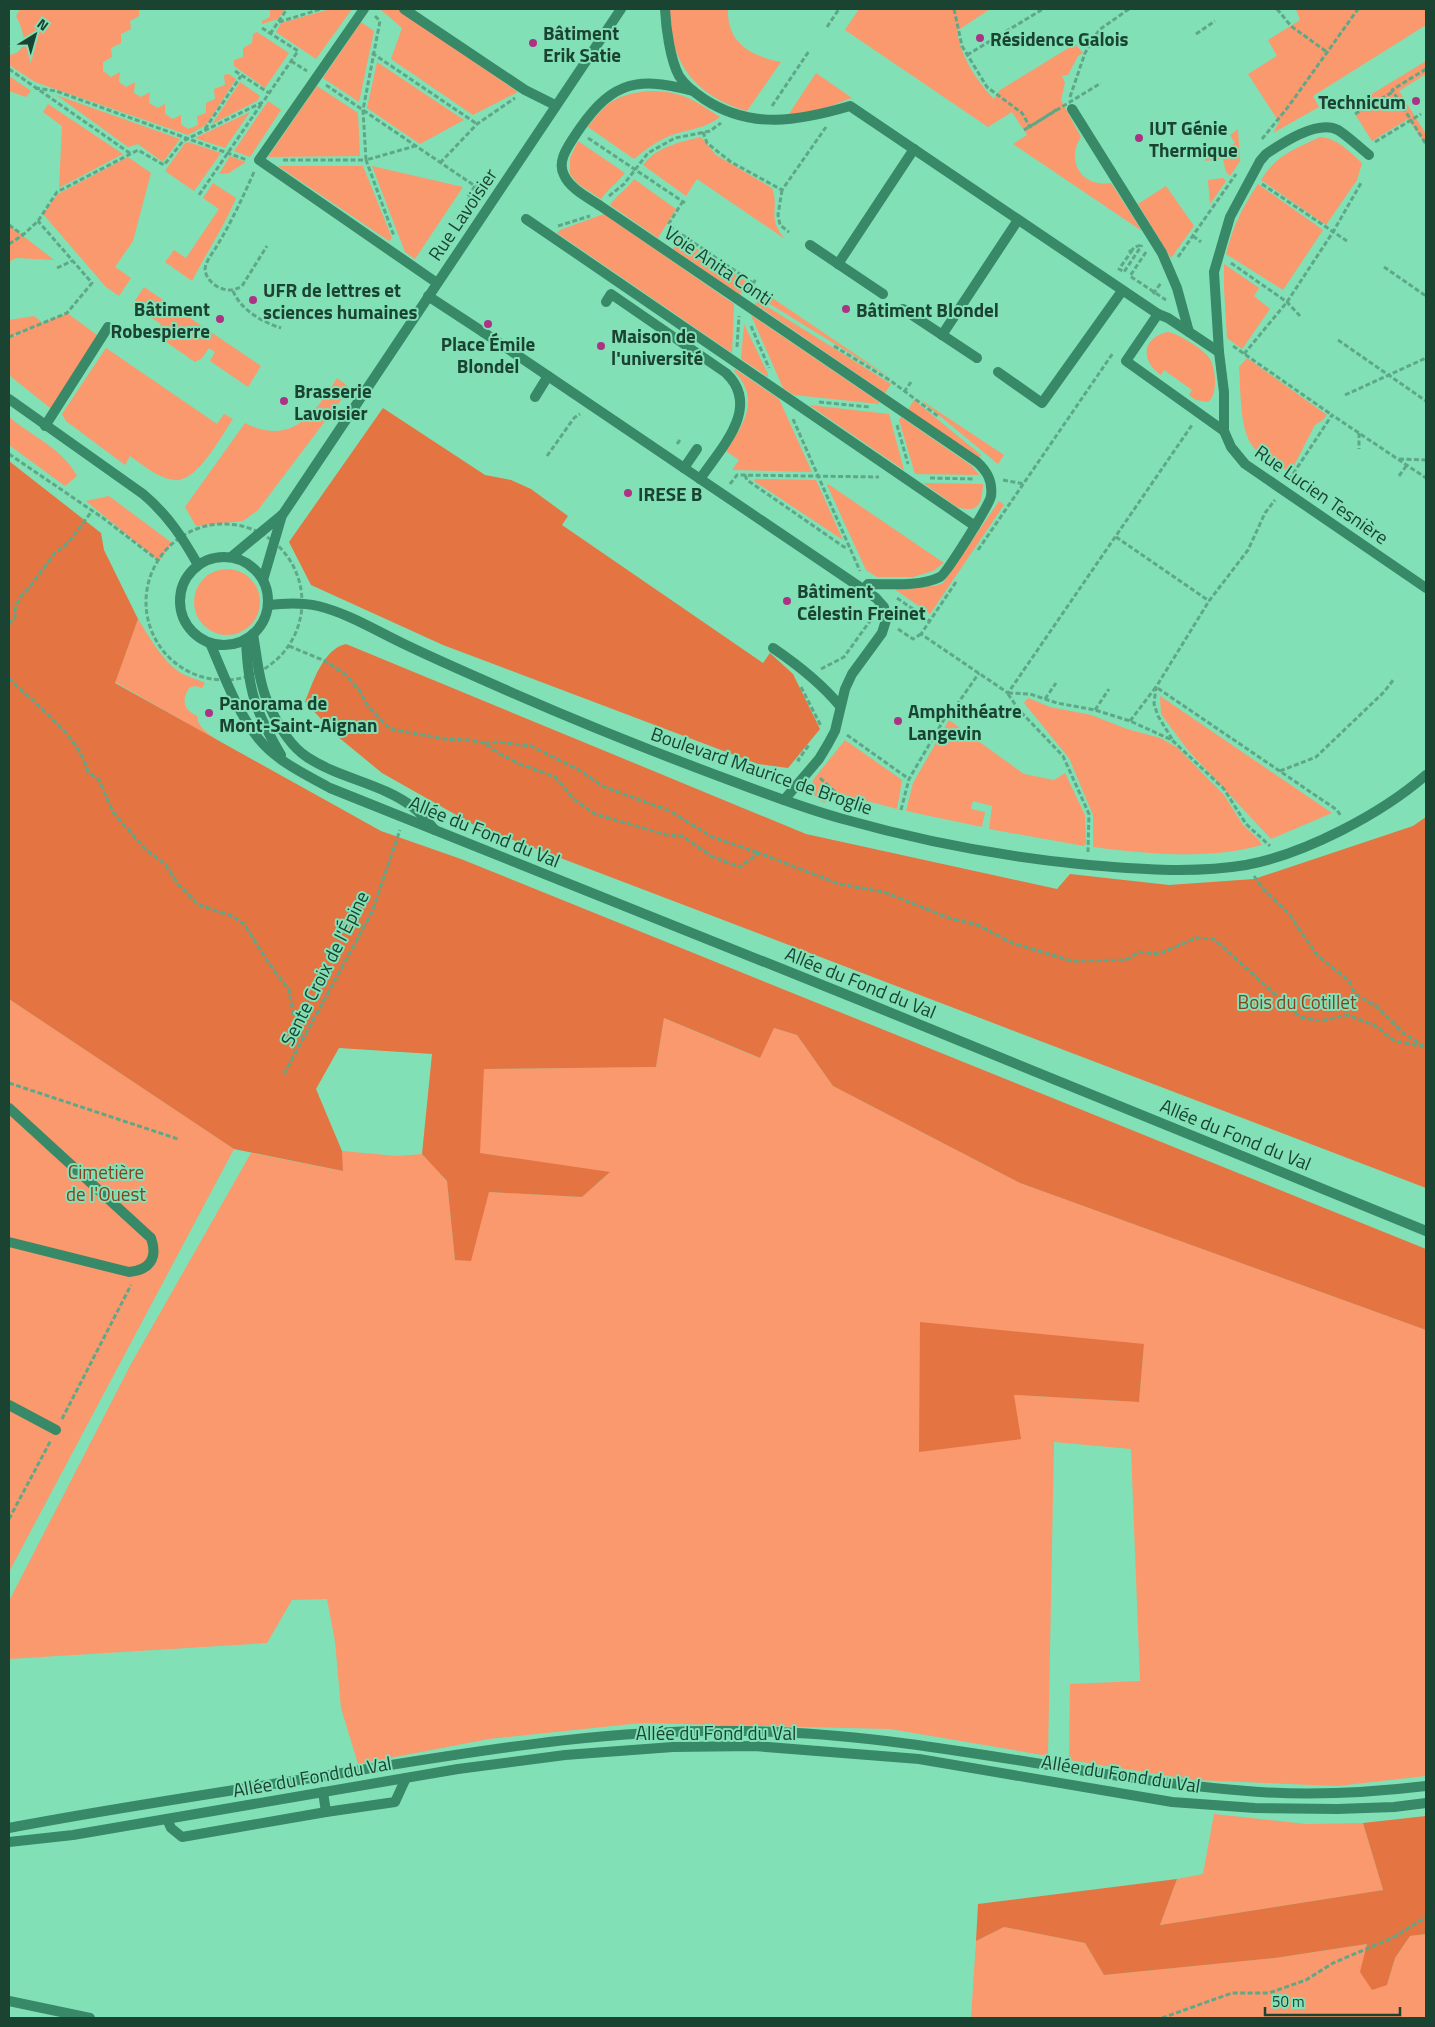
<svg xmlns="http://www.w3.org/2000/svg" width="1435" height="2027" font-family="'Titillium Web',sans-serif">
<style>
.green{fill:#fa986e;fill-rule:evenodd}
.forest{fill:#e47442}
.lines{fill:none;stroke-linecap:round;stroke-linejoin:round}
.path{stroke:#5ea887;stroke-width:3;stroke-dasharray:5 2.5;stroke-linecap:butt}
.service{stroke:#378967;stroke-width:10}
.pedestrian{stroke:#378967;stroke-width:10}
.minor{stroke:#378967;stroke-width:10}
.tertiary{stroke:#378967;stroke-width:10}
.path-bridge{stroke:#5ea887;stroke-width:3;stroke-dasharray:5 2.5;stroke-linecap:butt}
.poi-dot{fill:#ac3285;stroke:#82e0b6;stroke-width:2}
.labels{text-anchor:middle;dominant-baseline:central;stroke-width:4;stroke-linejoin:round;paint-order:stroke}
.poi-label{font-size:19px;font-weight:bold;fill:#1b4332;stroke:#82e0b6;text-anchor:start}
.street-label{font-size:19px;fill:#1b4332;stroke:#82e0b6}
.park-label{font-size:19px;fill:#89401e;stroke:#82e0b6}
</style>
<rect width="100%" height="100%" fill="#82e0b6"/>
<g class="green">
<path d="M20,9H139V16L130,21L131,29L121,34V43L111,48L112,57L103,62V71L111,77L120,72L119,82L126,87L135,82L134,93L141,97L150,92L149,103L158,108L165,104V114L173,119L181,115V124L188,129L198,125L197,116L206,113V103L215,99L214,89L225,85L224,75L229,74L236,79L206,125L188,135L35,82L9,65L10,55C31,51 23,29 16,16Z"/>
<polygon points="270,9 285,9 278,19 262,24 262,21 270,17"/>
<polygon points="330,9 352,9 316,59 276,32 281,23"/>
<polygon points="380,9 397,9 518,92 473,115 391,59 402,28"/>
<path d="M670,9H728C727,43 750,56 781,62L747,111C696,96 669,63 670,9Z"/>
<path d="M859,9H990L957,31C961,57 976,80 994,99L1000,90L1075,44L1083,53L1078,56L1068,75L1062,76L1065,83L1061,100L1081,137C1065,161 1082,188 1111,183L1142,231L1013,144L1027,135L1012,112L988,127L845,30Z"/>
<polygon points="1296,9 1426,9 1426,25 1313,96 1319,107 1273,133 1279,122 1248,74 1277,56 1268,40 1300,20"/>
<polygon points="361,22 374,31 359,102 323,78"/>
<polygon points="257,32 289,53 265,88 234,66 234,60 243,57 243,48 252,43 253,34"/>
<polygon points="1426,61 1426,74 1399,91 1426,134 1426,146 1408,119 1372,141 1355,114 1357,103"/>
<polygon points="377,62 464,120 420,144 367,108"/>
<path d="M816,73L852,98C832,105 810,116 789,114Z"/>
<polygon points="9,76 31,91 26,97 9,91"/>
<polygon points="240,82 260,96 257,101 212,124"/>
<polygon points="317,86 358,113 360,156 268,157"/>
<path d="M648,91C682,91 692,99 720,117C706,128 691,129 675,134C660,139 647,148 634,159L588,127C607,101 616,95 648,91Z"/>
<polygon points="55,94 56,95 180,139 163,162 138,144 128,147"/>
<polygon points="268,101 281,110 250,157 234,151"/>
<polygon points="48,104 123,154 59,188 62,126 43,112"/>
<polygon points="250,112 225,148 195,138"/>
<polygon points="1238,129 1240,161 1230,176 1226,172 1223,159 1205,161 1203,147 1206,146 1214,157 1235,143 1230,135"/>
<path d="M701,137L716,155L772,188C780,208 766,217 785,239L697,179L686,196L643,165C657,147 679,142 701,137Z"/>
<path d="M1320,137C1337,138 1350,152 1362,163L1357,180L1326,225L1261,180C1276,155 1295,149 1320,137Z"/>
<path d="M578,141L625,173C617,183 608,189 601,199L578,184L570,174V158Z"/>
<polygon points="188,142 221,153 194,191 165,171 185,143"/>
<polygon points="230,156 246,162 229,173 219,174"/>
<polygon points="128,157 151,173 133,241 115,267 131,278 119,296 106,287 43,214 58,194"/>
<polygon points="278,166 363,166 392,238 389,241"/>
<polygon points="372,166 463,187 415,259 405,252"/>
<polygon points="1223,178 1226,181 1210,204 1208,180"/>
<path d="M634,179L676,209L658,238L610,205C617,194 627,190 634,179Z"/>
<path d="M213,183L236,198C224,227 206,253 192,281L165,262L174,250L186,258L219,209L203,198Z"/>
<path d="M1258,184L1323,230L1283,290L1226,254C1233,226 1242,208 1258,184Z"/>
<polygon points="1166,186 1194,226 1171,258 1138,204"/>
<polygon points="604,214 734,304 732,353 557,233 560,230"/>
<polygon points="9,225 54,260 16,258 9,262"/>
<polygon points="680,238 747,282 740,295 673,249"/>
<polygon points="1224,264 1259,288 1254,296 1270,309 1242,349 1227,338 1224,288"/>
<polygon points="144,287 261,366 248,387 210,361 215,352 209,348 202,358 195,362 156,335 161,324 132,305"/>
<polygon points="756,287 892,379 752,293"/>
<polygon points="757,302 763,304 891,384 885,393 755,304"/>
<polygon points="67,313 101,338 54,411 9,375 9,339 27,330 9,337 9,320 34,316 43,323"/>
<polygon points="751,315 879,402 879,404 794,395 783,388"/>
<polygon points="744,324 768,374 768,377 741,359"/>
<path d="M1167,332C1178,333 1199,347 1207,355C1216,364 1219,395 1208,402L1196,400L1189,395L1192,390L1164,370L1161,375C1141,361 1141,339 1167,332Z"/>
<path d="M106,348L217,424L224,414L233,419C221,436 197,483 174,480C158,478 143,465 130,456L125,465L66,421L62,414Z"/>
<path d="M1247,358L1327,415L1323,420L1315,425L1290,473C1279,465 1263,458 1254,448C1239,431 1241,390 1239,367Z"/>
<path d="M735,369L779,399L812,472L732,470L739,460L726,451C744,424 761,399 734,371Z"/>
<path d="M337,378L350,388L258,510L243,521L196,526L185,507L245,423C292,447 315,413 337,378Z"/>
<polygon points="918,398 1004,455 998,464"/>
<polygon points="914,400 981,455 979,458 908,410"/>
<polygon points="809,405 889,414 904,470"/>
<path d="M9,417C32,436 63,449 77,476L65,486L9,445Z"/>
<polygon points="901,417 972,466 979,475 915,474 899,420"/>
<polygon points="755,479 816,480 843,540 754,481"/>
<path d="M923,483L983,484C982,503 979,514 957,507Z"/>
<polygon points="828,484 944,563 933,571 913,577 877,577 866,570 827,485"/>
<polygon points="109,496 172,543 159,561 86,501"/>
<polygon points="999,501 1004,505 930,614 893,588 935,586 943,583"/>
<circle cx="227" cy="602" r="33"/>
<path d="M138,619C150,638 161,659 179,672C187,677 197,679 205,683L202,688L195,686L189,688C181,701 184,710 197,716C198,729 211,735 220,742L115,682Z"/>
<polygon points="1160,696 1332,813 1271,839 1187,749 1161,714"/>
<path d="M1028,698L1050,707L1091,715L1127,729L1160,738L1178,748L1224,795L1243,825L1259,840L1262,845C1208,860 1148,854 1093,847V815L1069,758L1024,703Z"/>
<polygon points="949,720 1024,774 1054,780 1065,773 1085,815 1086,843 1084,846 989,829 992,806 973,801 971,809 985,812 982,827 906,811 913,783"/>
<path d="M845,740L902,780L897,809L830,791L825,803C816,799 809,791 813,780Z"/>
<polygon points="9,999 234,1149 9,1572"/>
<path d="M664,1018L759,1058L774,1028L797,1035L833,1086L1020,1183L1426,1330V1776L1337,1786L1220,1781L1194,1780L1069,1760L1070,1684L1140,1681L1131,1449L1054,1442L1048,1756L890,1729L641,1723L489,1739L358,1764L341,1708L335,1641L327,1599L292,1600L267,1643L9,1659V1601L131,1364L251,1153L342,1171V1151L397,1156L422,1154L447,1181L455,1260L489,1192L582,1197L609,1173L479,1153L484,1069L656,1067ZM1144,1344L1139,1402L1014,1395Z"/>
<polygon points="1214,1814 1306,1824 1363,1823 1383,1890 1160,1925 1177,1879 1203,1874"/>
<polygon points="1004,1927 1085,1943 1104,1975 1275,1958 1368,1944 1387,1985 1395,1958 1410,1936 1426,1934 1425,2018 971,2018 976,1941"/>
</g>
<g class="forest">
<polygon points="383,408 485,475 511,480 531,489 568,516 562,525 763,663 770,653 793,674 820,729 788,768 758,764 443,645 311,585 289,542"/>
<polygon points="9,461 101,533 104,550 138,619 115,683 381,831 461,859 1426,1249 1426,1330 1020,1183 833,1086 797,1035 774,1028 760,1058 664,1018 656,1067 484,1069 480,1153 610,1172 582,1197 489,1192 471,1261 455,1260 447,1181 422,1154 432,1054 339,1048 316,1089 342,1151 343,1171 234,1149 9,999"/>
<path d="M346,644L806,834L1057,889L1070,874L1169,885L1254,879L1413,826L1426,817V1188L474,825L382,773L337,736L305,702C313,682 323,649 346,644Z"/>
<polygon points="920,1322 1144,1344 1139,1402 1014,1395 1021,1439 919,1452"/>
<polygon points="1426,1816 1426,1934 1410,1936 1395,1958 1387,1985 1372,1990 1360,1972 1367,1944 1275,1958 1104,1975 1085,1943 1004,1927 976,1941 978,1904 1177,1879 1160,1925 1383,1890 1363,1823"/>
</g>
<g class="lines">
<g class="path">
<polyline points="954,9 962,46 987,87 1022,113 1030,127 1059,108"/>
<polyline points="1277,9 1291,26 1327,52"/>
<polyline points="375,16 380,21 363,110 366,160 415,146"/>
<polyline points="279,22 321,9"/>
<polyline points="827,27 839,9"/>
<polyline points="270,34 287,9"/>
<polyline points="1196,34 1215,21"/>
<polyline points="372,53 477,124"/>
<polyline points="967,55 1043,9"/>
<polyline points="291,61 307,71"/>
<polyline points="9,69 131,154"/>
<polyline points="1426,69 1392,90 1426,144"/>
<polyline points="235,71 269,93"/>
<polyline points="326,85 475,186 467,198 475,203"/>
<polyline points="35,88 56,91 247,160"/>
<polyline points="1070,97 1085,53 1099,30 1129,9"/>
<polyline points="772,106 809,51"/>
<polyline points="1355,114 1391,93 1392,91"/>
<polyline points="205,129 241,76"/>
<polyline points="703,132 707,143 731,162 782,190 826,127"/>
<polyline points="588,138 685,203"/>
<polyline points="1262,139 1288,107 1358,9"/>
<polyline points="1375,142 1421,114"/>
<polyline points="283,160 366,160 394,236"/>
<polyline points="440,163 477,124 515,98"/>
<path d="M254,172C242,199 230,225 215,249C211,255 205,263 205,270C206,278 213,285 220,288C228,291 234,291 242,286L267,246"/>
<polyline points="1262,184 1347,241"/>
<polyline points="782,190 778,215 780,225 789,232"/>
<polyline points="199,195 262,103"/>
<polyline points="609,196 624,184 648,153 675,138 710,131 721,123"/>
<polyline points="683,201 668,225 753,283"/>
<polyline points="9,225 23,235"/>
<polyline points="558,226 590,216"/>
<polyline points="1193,236 1201,242"/>
<polyline points="9,244 23,235 38,221 57,192 138,150 164,165 183,141 263,102 298,51 262,28"/>
<polyline points="1129,250 1131,252 1119,269 1124,272 1142,245"/>
<polyline points="1131,252 1134,247 1142,245"/>
<polyline points="1146,252 1130,276 1166,300"/>
<polyline points="1178,257 1236,174"/>
<polyline points="1231,263 1287,302 1300,316"/>
<polyline points="1384,267 1426,296"/>
<polyline points="57,268 72,261"/>
<polyline points="748,290 757,278"/>
<path d="M233,291C241,310 262,322 281,328"/>
<polyline points="1153,294 1161,283"/>
<polyline points="751,326 769,368"/>
<polyline points="9,337 67,313 92,283 38,221"/>
<polyline points="1338,340 1426,401"/>
<polyline points="834,346 891,381 939,417"/>
<polyline points="1233,346 1332,415"/>
<polyline points="737,347 739,316"/>
<polyline points="1244,354 1287,302 1333,232 1361,183"/>
<polyline points="904,392 911,382"/>
<polyline points="1345,395 1426,358"/>
<polyline points="819,402 870,407"/>
<polyline points="793,419 860,571"/>
<polyline points="897,425 908,464"/>
<polyline points="1359,433 1359,449"/>
<polyline points="677,444 680,440"/>
<polyline points="9,454 103,518 159,561"/>
<polyline points="547,456 574,418 580,414"/>
<polyline points="1399,459 1426,460"/>
<polyline points="745,475 747,480 844,547 849,546"/>
<polyline points="1399,476 1407,465"/>
<polyline points="930,478 974,479"/>
<polyline points="1003,480 1024,484"/>
<polyline points="1289,480 1332,415 1426,478"/>
<polyline points="730,484 737,475 879,477"/>
<circle cx="224" cy="602" r="78"/>
<polyline points="1116,537 1209,601"/>
<polyline points="978,550 1113,353"/>
<polyline points="956,582 921,634 1008,693 1192,425"/>
<polyline points="897,598 930,621"/>
<polyline points="9,624 15,617 15,609 20,597 28,589 55,553 69,542 92,511"/>
<polyline points="898,629 913,639 921,634"/>
<polyline points="289,646 325,661 346,675 359,690 368,706 390,729 445,739 469,740 484,743 500,754 520,764 555,777 574,799 595,814 667,835 682,836 713,857 740,867 759,853 839,884 884,892 949,918 978,925 1012,943 1072,961 1126,960 1139,952 1159,954 1196,938 1214,939 1300,1017 1321,1021 1347,1015 1374,1025 1395,1041 1426,1047"/>
<polyline points="821,669 844,657 870,621"/>
<path d="M9,678C35,705 79,735 88,772L99,780L113,812L145,849L165,864L178,884L199,905L232,916L244,924L268,962L289,990L294,1017L303,1039"/>
<polyline points="801,687 821,726"/>
<polyline points="1008,693 1030,694 1057,703 1095,710 1130,721 1172,740 1224,789 1246,824 1270,846"/>
<polyline points="1008,694 1019,710 1063,756 1089,814 1088,852"/>
<polyline points="1045,699 1056,683"/>
<polyline points="1095,710 1109,689"/>
<polyline points="1130,721 1156,687 1337,810 1341,816"/>
<polyline points="847,735 909,779"/>
<polyline points="1172,739 1158,716 1154,704 1156,687 1209,601 1248,550 1265,513 1275,500"/>
<polyline points="485,743 498,742 531,746 581,771 602,786 670,811 712,837 759,853"/>
<polyline points="800,761 798,760 809,745"/>
<polyline points="1280,771 1316,757 1384,692 1394,679"/>
<polyline points="820,778 836,793"/>
<polyline points="901,810 909,779 946,716 956,706 979,673"/>
<polyline points="1254,876 1264,890 1289,914 1317,955 1349,981 1355,994 1376,1006 1403,1033 1424,1046"/>
<polyline points="284,1074 372,912 400,830"/>
<polyline points="9,1083 178,1139"/>
<polyline points="62,1419 131,1285"/>
<polyline points="9,1519 51,1440"/>
<polyline points="1162,2018 1232,1993 1269,1993 1306,1980 1333,1963 1392,1938 1426,1917"/>
</g>
<g class="service">
<path d="M665,9C666,28 670,59 679,76C685,85 695,93 704,99C751,130 799,121 850,106L1158,314L1126,361L1224,431"/>
<path d="M693,91C632,74 608,85 574,137C567,148 557,162 564,175C570,189 589,198 602,207L977,462C987,471 993,481 991,496C990,504 946,574 940,577C920,587 890,584 868,584L863,591"/>
<polyline points="1072,109 1162,253 1177,288 1189,332"/>
<polyline points="526,219 975,526"/>
<polyline points="810,245 883,294"/>
<polyline points="838,264 914,149"/>
<path d="M606,302L611,294L726,373C762,407 721,448 700,479"/>
<polyline points="903,309 977,358"/>
<polyline points="483,332 548,376"/>
<polyline points="942,335 1018,220"/>
<polyline points="998,372 1042,403 1122,291"/>
<polyline points="535,397 548,376 876,598 884,607 886,620 882,633 852,674 845,689 835,731 828,744 819,759 784,800"/>
<polyline points="45,426 108,327"/>
<polyline points="684,468 697,449"/>
<polyline points="231,557 283,514 621,9"/>
<polyline points="263,580 282,515"/>
<path d="M253,634C257,657 259,684 269,705C277,723 290,746 307,757C340,779 382,783 414,808C422,814 428,822 435,830"/>
<path d="M773,648C798,665 821,683 840,706"/>
<path d="M9,1108L151,1238C158,1258 150,1270 129,1272L9,1242"/>
<polyline points="9,1405 56,1430"/>
<polyline points="323,1792 326,1812"/>
<polyline points="167,1819 171,1828 182,1837 326,1812 395,1802 406,1778"/>
<path d="M9,1828C119,1807 231,1791 342,1773C487,1749 630,1725 777,1732C935,1738 1089,1779 1247,1791C1306,1796 1367,1793 1426,1786"/>
</g>
<g class="pedestrian">
<polyline points="364,9 259,160 437,283"/>
<polyline points="404,9 525,90 555,105"/>
<polyline points="428,296 483,332"/>
</g>
<g class="minor">
<path d="M1369,155C1359,147 1349,137 1338,130C1318,119 1282,143 1266,154L1260,161L1230,217L1214,272L1219,352L1224,392V431L1231,447L1245,464L1426,588"/>
<polyline points="1158,314 1168,318 1219,352"/>
<path d="M268,605C285,603 301,602 318,606C347,613 375,630 402,643C439,661 477,677 515,694C586,725 659,754 732,781C769,795 806,809 843,819C921,841 999,856 1079,864C1134,869 1192,874 1246,865C1305,854 1381,814 1426,775"/>
<polyline points="9,2001 90,2018"/>
</g>
<g class="tertiary">
<path d="M9,399L143,494C167,514 183,538 198,565"/>
<circle cx="224" cy="601" r="44"/>
<path d="M246,640C248,690 255,711 281,755"/>
<path d="M210,643C224,675 236,710 258,738C276,761 305,774 330,788L857,999L1426,1231"/>
<polyline points="9,1842 73,1835 458,1769 565,1755 673,1747 754,1746 919,1759 1172,1802 1255,1808 1337,1809 1394,1807 1426,1803"/>
</g>
<polyline class="path-bridge" points="1024,130 1101,83"/>
</g>
<g class="poi-dot">
<circle cx="980" cy="38" r="5"/>
<circle cx="533" cy="43" r="5"/>
<circle cx="1416" cy="101" r="5"/>
<circle cx="1139" cy="138" r="5"/>
<circle cx="253" cy="300" r="5"/>
<circle cx="846" cy="309" r="5"/>
<circle cx="220" cy="319" r="5"/>
<circle cx="488" cy="324" r="5"/>
<circle cx="601" cy="346" r="5"/>
<circle cx="284" cy="401" r="5"/>
<circle cx="628" cy="493" r="5"/>
<circle cx="787" cy="601" r="5"/>
<circle cx="209" cy="713" r="5"/>
<circle cx="898" cy="721" r="5"/>
</g>
<g class="labels">
<g class="poi-label">
<text x="543" y="32">Bâtiment<tspan x="543" dy="22">Erik Satie</tspan></text>
<text x="990" y="38">Résidence Galois</text>
<text x="1406" y="101" text-anchor="end">Technicum</text>
<text x="1149" y="127">IUT Génie<tspan x="1149" dy="22">Thermique</tspan></text>
<text x="263" y="289">UFR de lettres et<tspan x="263" dy="22">sciences humaines</tspan></text>
<text x="210" y="308" text-anchor="end">Bâtiment<tspan x="210" dy="22">Robespierre</tspan></text>
<text x="856" y="309">Bâtiment Blondel</text>
<text x="611" y="335">Maison de<tspan x="611" dy="22">l'université</tspan></text>
<text x="488" y="343" text-anchor="middle">Place Émile<tspan x="488" dy="22">Blondel</tspan></text>
<text x="294" y="390">Brasserie<tspan x="294" dy="22">Lavoisier</tspan></text>
<text x="638" y="493">IRESE B</text>
<text x="797" y="590">Bâtiment<tspan x="797" dy="22">Célestin Freinet</tspan></text>
<text x="219" y="702">Panorama de<tspan x="219" dy="22">Mont-Saint-Aignan</tspan></text>
<text x="908" y="710">Amphithéatre<tspan x="908" dy="22">Langevin</tspan></text>
</g>
<g class="street-label">
<text transform="translate(462 214) rotate(-56)">Rue Lavoisier</text>
<text transform="translate(719 265) rotate(34)">Voie Anita Conti</text>
<text transform="translate(1322 494) rotate(35)">Rue Lucien Tesnière</text>
<text transform="translate(762 770) rotate(19)">Boulevard Maurice de Broglie</text>
<text transform="translate(485 831) rotate(22)">Allée du Fond du Val</text>
<text transform="translate(324 968) rotate(-63)">Sente Croix de l'Épine</text>
<text transform="translate(861 982) rotate(22)">Allée du Fond du Val</text>
<text transform="translate(1236 1134) rotate(22)">Allée du Fond du Val</text>
<text x="716" y="1732">Allée du Fond du Val</text>
<text transform="translate(1121 1773) rotate(9)">Allée du Fond du Val</text>
<text transform="translate(312 1776) rotate(-10)">Allée du Fond du Val</text>
</g>
<g class="park-label">
<text x="1297" y="1001">Bois du Cotillet</text>
<text x="106" y="1171">Cimetière<tspan x="106" dy="22">de l'Ouest</tspan></text>
</g>
</g>
<rect width="1435" height="2027" fill="none" stroke="#1b4332" stroke-width="20"/>
<g transform="translate(35 35) rotate(37)" stroke="#82e0b6" stroke-width="4" paint-order="stroke">
<path d="M0-4L9 19L0 12L-9 19Z" fill="#1b4332"/>
<text y="-8" font-size="14" font-weight="bold" text-anchor="middle" fill="#1b4332">N</text>
</g>
<path d="M1265 2007v8h135v-8" fill="none" stroke="#1b4332" stroke-width="2.5"/>
<text x="1272" y="2007" font-size="15" fill="#1b4332" stroke="#82e0b6" stroke-width="4" paint-order="stroke">50 m</text>
</svg>
